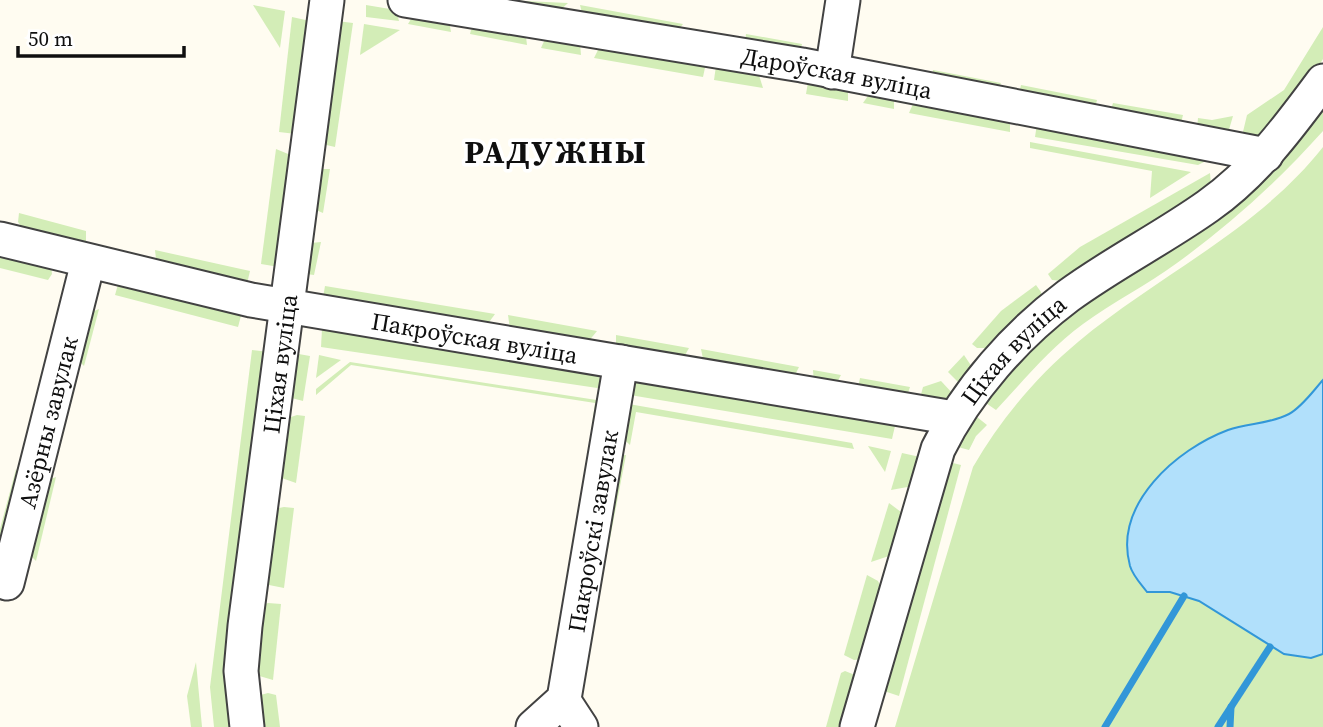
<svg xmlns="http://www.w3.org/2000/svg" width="1323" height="727" font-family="'Source Serif 4',serif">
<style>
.green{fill:#d3edb7}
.water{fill:#b1e0fb;stroke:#3297d8;stroke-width:2}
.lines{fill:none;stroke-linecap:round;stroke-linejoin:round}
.stream{stroke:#3297d8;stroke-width:7}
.minor-casing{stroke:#424242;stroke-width:37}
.minor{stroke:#fff;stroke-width:33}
.labels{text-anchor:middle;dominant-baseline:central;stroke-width:7;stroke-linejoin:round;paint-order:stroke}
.street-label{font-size:24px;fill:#0f0f0f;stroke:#fff}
.district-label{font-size:32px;font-weight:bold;letter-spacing:2px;fill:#0f0f0f;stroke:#fff}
</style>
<rect width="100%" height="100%" fill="#fffcf1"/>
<g class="green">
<polygon points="503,0 568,3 556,14"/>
<polygon points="253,5 285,11 280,48"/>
<polygon points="366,5 396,10 399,21 366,17"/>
<polygon points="580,5 683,24 674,35 583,17"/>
<polygon points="414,14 449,20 451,32 408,24"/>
<polygon points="292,17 310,21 296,134 279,132"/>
<polygon points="337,21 353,23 335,147 318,143"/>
<polygon points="364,24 400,30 360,55"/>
<polygon points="479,24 521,33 526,37 527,45 470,34 471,30"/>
<polygon points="1323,27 1323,59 1303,91 1262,136 1255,138 1242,136 1247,115 1284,90"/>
<polygon points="746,34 802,44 799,56 745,43"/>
<polygon points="545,39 580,43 581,55 541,48"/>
<polygon points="600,46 706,63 703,77 594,58"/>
<polygon points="716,66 758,72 763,88 714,80"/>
<polygon points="933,70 1001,83 998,89 932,76"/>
<polygon points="808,82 843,87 848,92 848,101 806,94"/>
<polygon points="1021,85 1097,100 1094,112 1018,98"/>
<polygon points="870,93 894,99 894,109 863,103"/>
<polygon points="924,102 1003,118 1010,124 1010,132 909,113 913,104"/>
<path d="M1323,102V131C1279,180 1231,224 1177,263C1147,285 1113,302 1083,324C1050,348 1024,380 996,410L980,399L1018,357Z"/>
<polygon points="1113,103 1183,115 1180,127 1109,116"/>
<polygon points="1233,116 1228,133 1197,129 1198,118 1212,120"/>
<polygon points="1037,124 1212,158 1198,165 1035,137"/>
<polygon points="1030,142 1191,172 1150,198 1152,171 1030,148"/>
<path d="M1323,147V727H895L973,467C1000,420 1036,377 1078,342C1158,275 1257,231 1323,147Z"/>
<polygon points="276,149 293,156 279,267 261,264"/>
<polygon points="321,169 330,169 323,213 316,210"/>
<polygon points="1210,173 1211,185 1063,281 1052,280 1048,274 1080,247"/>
<polygon points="19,213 86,231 86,241 77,246 24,230 18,222"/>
<polygon points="321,242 314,275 299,273 311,243"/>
<polygon points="155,250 250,271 246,288 166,267 156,259"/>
<polygon points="0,252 51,265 52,274 48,280 0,268"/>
<polygon points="119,281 242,312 238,327 115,295"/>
<polygon points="1036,285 1041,292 1042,301 993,348 977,348 972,344 1001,311"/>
<polygon points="325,286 495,314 484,329 322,303"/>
<polygon points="99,309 84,366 75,357 87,314"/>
<polygon points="508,315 597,331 588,342 510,329"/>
<polygon points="322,329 592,369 604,383 604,389 321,347"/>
<polygon points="616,335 689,348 684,357 616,344"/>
<polygon points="701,349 799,367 794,377 704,364"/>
<polygon points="252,350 270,352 234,602 226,697 230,727 214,727 210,687"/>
<polygon points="293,353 310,356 303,401 288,397"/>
<polygon points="319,355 341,360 316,378"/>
<polygon points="964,355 972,367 960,384 948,372"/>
<polygon points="350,362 603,401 596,441 589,446 595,403 351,365 316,395 316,389"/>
<polygon points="813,370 841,375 834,388 814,383"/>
<polygon points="860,378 910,387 905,402 858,388"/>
<polygon points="639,381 895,426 892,439 624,394 630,385"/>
<polygon points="941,381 954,395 946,401 919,402 923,387"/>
<polygon points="623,403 852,443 854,449 636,412 630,445 618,434"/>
<polygon points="972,413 987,425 976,436 969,450 950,445"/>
<polygon points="297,415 305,416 296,483 276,476 288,418"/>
<polygon points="868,446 891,451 885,472"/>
<polygon points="902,453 920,457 913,486 891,490"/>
<polygon points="626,455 608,549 601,542 615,456"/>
<polygon points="945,461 961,465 899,696 878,689"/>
<polygon points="16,469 23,480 0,543 0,529"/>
<polygon points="56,477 36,561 25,550 43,482"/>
<polygon points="889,503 905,515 892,555 871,562"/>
<polygon points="284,507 294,508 284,588 264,584 274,509"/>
<polygon points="867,575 878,581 881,587 863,659 854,660 844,655"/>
<polygon points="268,603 281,604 273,680 256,675 260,606"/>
<polygon points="196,662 202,727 191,727 187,696"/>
<polygon points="845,671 855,675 843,727 826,727 841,673"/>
<polygon points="268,693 276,695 280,727 257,727 257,696"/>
</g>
<path class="water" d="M1323,380V654L1311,658L1284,654L1199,601L1170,592H1147C1141,584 1133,576 1130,566C1113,504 1177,449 1228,430C1248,423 1270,424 1289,414C1302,407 1313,391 1323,380Z"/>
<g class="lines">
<g class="stream">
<polyline points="1105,727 1184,596"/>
<polyline points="1218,727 1270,647"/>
<polyline points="1230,727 1231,707"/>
</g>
<defs>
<g id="minor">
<path id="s1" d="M405,0L802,65L1266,155"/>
<polyline points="832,72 843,0"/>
<path id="s2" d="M0,239L251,300L954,418"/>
<path id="s3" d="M7,583L88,262"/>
<polyline points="564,701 581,727"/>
<path id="s4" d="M247,727L241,671L245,626L327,0"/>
<path id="s5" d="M533,727L564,699L621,362"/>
<path id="s6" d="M857,727L938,449C967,390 1016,335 1068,296C1113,263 1163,238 1208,206C1255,173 1289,127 1323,81"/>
</g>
</defs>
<use href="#minor" class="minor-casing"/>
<use href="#minor" class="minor"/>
</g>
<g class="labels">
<g class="street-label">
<text stroke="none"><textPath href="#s1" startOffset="438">Дароўская вуліца</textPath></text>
<text stroke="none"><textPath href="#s2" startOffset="485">Пакроўская вуліца</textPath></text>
<text stroke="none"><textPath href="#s6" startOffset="415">Ціхая вуліца</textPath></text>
<text stroke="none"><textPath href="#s4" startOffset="366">Ціхая вуліца</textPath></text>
<text stroke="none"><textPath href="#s3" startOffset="166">Азёрны завулак</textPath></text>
<text stroke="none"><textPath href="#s5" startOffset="212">Пакроўскі завулак</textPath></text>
</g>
<g class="district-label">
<text x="556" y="152">РАДУЖНЫ</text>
</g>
</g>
<path d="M18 46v10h166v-10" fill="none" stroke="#0f0f0f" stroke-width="3.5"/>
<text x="28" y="46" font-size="21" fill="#0f0f0f" stroke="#ffffff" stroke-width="5" paint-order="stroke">50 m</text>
</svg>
